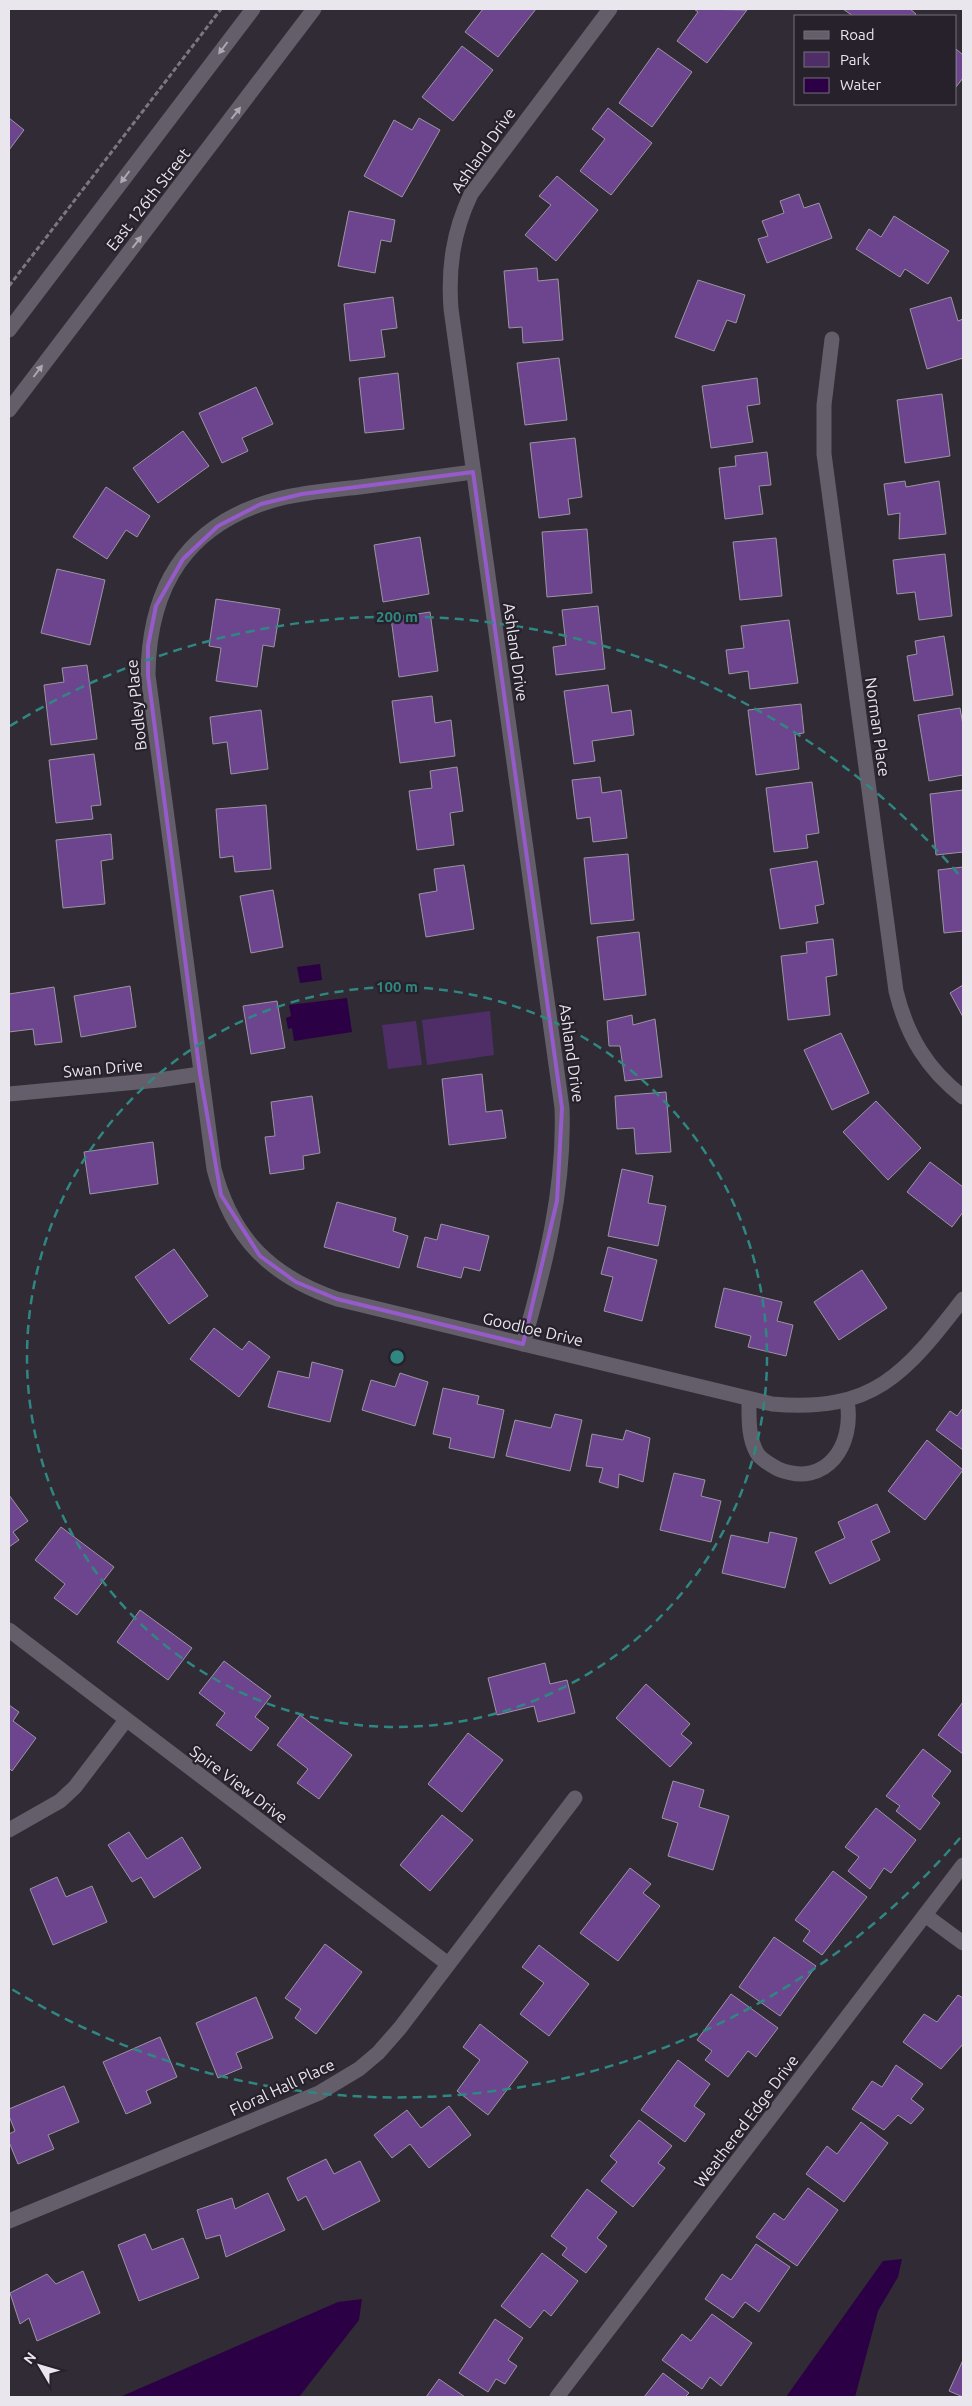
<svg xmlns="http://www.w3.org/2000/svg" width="972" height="2406" font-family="Ubuntu,sans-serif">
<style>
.green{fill:#4f2e68}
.water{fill:#2b0045}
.building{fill:#6d458e;stroke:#9b94a1}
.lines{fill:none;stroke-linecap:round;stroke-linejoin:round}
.path{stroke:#7b7780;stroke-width:3;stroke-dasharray:5 2.5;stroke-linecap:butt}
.service{stroke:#635e69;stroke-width:15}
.minor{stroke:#635e69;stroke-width:15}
.secondary{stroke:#635e69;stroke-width:15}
.oneway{fill:#ada9b2}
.marked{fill:none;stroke:#965aca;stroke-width:4;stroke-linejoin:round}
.ring{fill:none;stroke:#308781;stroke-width:2.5;stroke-dasharray:9 6}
.labels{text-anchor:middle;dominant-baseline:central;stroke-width:4.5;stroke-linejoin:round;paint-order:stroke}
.street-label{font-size:16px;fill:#e9e6ed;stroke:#26212b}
.centre{fill:#308781;stroke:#26212b;stroke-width:2.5}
.ring-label{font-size:15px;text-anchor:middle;font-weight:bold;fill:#308781;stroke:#26212b;stroke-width:4.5;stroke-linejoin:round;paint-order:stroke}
</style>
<rect width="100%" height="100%" fill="#302b35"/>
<g class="green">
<polygon points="490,1011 494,1055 427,1065 422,1020"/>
<polygon points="416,1021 422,1065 388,1069 382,1025"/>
</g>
<g class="water">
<polygon points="320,964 322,980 300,983 297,967"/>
<polygon points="347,998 352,1032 294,1041 292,1028 288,1029 286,1018 291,1016 289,1005"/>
<polygon points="902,2259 898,2277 878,2311 855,2397 786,2397 883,2261"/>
<polygon points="362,2299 359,2320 299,2397 120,2397 338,2302"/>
</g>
<g class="building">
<polygon points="483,9 536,9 498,57 465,32"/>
<polygon points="694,9 747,10 707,63 677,41 698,12"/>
<polygon points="843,9 910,9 916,14 914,16 853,16"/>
<polygon points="462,46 493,70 453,121 422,97"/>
<polygon points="658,48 692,72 652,127 619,103"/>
<polygon points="956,49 963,55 963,78 956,87"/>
<polygon points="608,108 652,143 611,195 580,171 605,139 592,129"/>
<polygon points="9,118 24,130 9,150"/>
<polygon points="419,118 440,130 402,197 364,176 394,120 412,130"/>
<polygon points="557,176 598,210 556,261 525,235 551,205 539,196"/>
<polygon points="799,194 804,208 819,203 832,238 767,263 758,239 768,236 762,221 784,213 780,201"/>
<polygon points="349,211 395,220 391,242 381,240 375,273 338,266"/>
<polygon points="894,216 949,251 928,284 905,269 900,277 856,249 869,229 881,237"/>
<polygon points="537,268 538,281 558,279 563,340 523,343 522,327 509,328 504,271"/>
<polygon points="698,280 745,295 736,323 727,320 714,351 675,337"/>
<polygon points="393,297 397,328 381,330 385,357 350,361 344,304"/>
<polygon points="951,297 958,321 963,319 963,358 927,369 910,309"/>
<polygon points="559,358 567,420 525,425 517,363"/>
<polygon points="398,373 404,429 365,433 359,378"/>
<polygon points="757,378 760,404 747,406 753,442 711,448 702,386"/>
<polygon points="256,387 273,424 242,438 248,451 222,463 199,413"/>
<polygon points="942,394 950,456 905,463 897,400"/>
<polygon points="183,431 209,466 158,503 133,468"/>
<polygon points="575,438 582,497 568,499 570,514 539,518 530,443"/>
<polygon points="767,452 771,485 759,486 763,514 725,519 719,468 736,466 735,456"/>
<polygon points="905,481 906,487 939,481 946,534 899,539 900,513 888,515 884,484"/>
<polygon points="106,487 150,516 137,537 126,530 107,559 73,537"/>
<polygon points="587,529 592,593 547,597 542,532"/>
<polygon points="420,537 429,594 383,602 374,545"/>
<polygon points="776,538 782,596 740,600 733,542"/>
<polygon points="945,554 952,616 919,620 915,592 897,594 893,560"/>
<polygon points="57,569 105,580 90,645 41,633"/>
<polygon points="216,599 280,609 274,647 263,645 257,687 216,681 221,648 209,646"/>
<polygon points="598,606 605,669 556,675 553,647 566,645 562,610"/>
<polygon points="430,612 438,671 399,677 391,618"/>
<polygon points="789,620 798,683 750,689 748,671 729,674 726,650 744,648 741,626"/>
<polygon points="944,636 953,695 914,701 907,656 917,654 915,641"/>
<polygon points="87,665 97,739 51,745 44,685 64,682 62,668"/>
<polygon points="608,685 612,713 631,710 634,735 592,741 595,761 574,764 564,691"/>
<polygon points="432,696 435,723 451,720 455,756 400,763 392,701"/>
<polygon points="801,704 804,733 795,734 799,769 756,775 748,710"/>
<polygon points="960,708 963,725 963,775 929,781 918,715"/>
<polygon points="261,710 268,769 231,774 227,742 213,744 210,717"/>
<polygon points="94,754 101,805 91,806 93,819 56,823 49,760"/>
<polygon points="457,767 463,811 450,813 454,845 417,850 409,791 432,788 430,771"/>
<polygon points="600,777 602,793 621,790 627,838 593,842 590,817 577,819 572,780"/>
<polygon points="812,782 819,833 806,835 808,848 774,852 766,788"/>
<polygon points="963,790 963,852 936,855 930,794"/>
<polygon points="266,805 271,869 235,872 233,856 220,858 216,809"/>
<polygon points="111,834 113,859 101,861 105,904 63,908 56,840"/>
<polygon points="628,854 634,920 591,924 584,858"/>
<polygon points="817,861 824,904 815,906 818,923 780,929 770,869"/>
<polygon points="464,865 474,929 426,937 419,894 437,891 434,869"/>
<polygon points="963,867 963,931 944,933 938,870"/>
<polygon points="273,890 283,947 251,953 240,896"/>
<polygon points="639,932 646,995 604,1000 597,937"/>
<polygon points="833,939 837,975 826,977 830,1015 788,1020 781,956 807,953 806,942"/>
<polygon points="963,985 963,1017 950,993"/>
<polygon points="130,986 136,1027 81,1037 74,996"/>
<polygon points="54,987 62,1042 35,1045 33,1029 9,1032 9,994"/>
<polygon points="277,1001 285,1048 251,1054 243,1006"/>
<polygon points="632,1015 633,1025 655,1019 662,1077 625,1081 620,1046 609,1046 607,1021"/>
<polygon points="841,1033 869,1093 832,1110 804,1050"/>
<polygon points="482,1074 486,1112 502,1110 506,1138 449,1145 442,1079"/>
<polygon points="666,1092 671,1152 636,1154 634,1128 617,1129 615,1096"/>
<polygon points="312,1096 320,1153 303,1156 304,1169 270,1174 265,1137 275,1136 271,1102"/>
<polygon points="876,1101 921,1148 888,1180 843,1132"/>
<polygon points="153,1142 158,1184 90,1194 84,1152"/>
<polygon points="930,1162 963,1187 963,1212 952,1227 907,1192"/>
<polygon points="622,1169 653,1176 648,1203 666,1206 658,1246 608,1236"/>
<polygon points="337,1202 396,1218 393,1231 408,1236 399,1268 324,1247"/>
<polygon points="441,1224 489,1236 480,1271 464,1267 461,1278 417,1267 425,1237 437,1240"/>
<polygon points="608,1247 657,1260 642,1321 604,1311 613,1277 601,1274"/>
<polygon points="174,1249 208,1296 169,1324 135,1277"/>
<polygon points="862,1270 887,1308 839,1340 814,1302"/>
<polygon points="724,1288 782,1302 777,1321 793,1325 786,1356 748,1347 751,1336 715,1327"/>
<polygon points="214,1328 242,1350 249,1341 270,1357 239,1397 190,1359"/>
<polygon points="312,1362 343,1370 330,1422 268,1407 278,1371 309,1378"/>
<polygon points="400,1373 428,1382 415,1426 362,1410 371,1380 395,1387"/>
<polygon points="443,1388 479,1396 477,1404 504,1410 494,1458 449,1448 451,1438 433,1434"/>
<polygon points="963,1408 963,1450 936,1430 950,1411 957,1416"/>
<polygon points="555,1414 582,1420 570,1471 506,1456 515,1420 551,1428"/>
<polygon points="626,1430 650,1438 643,1482 619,1474 618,1488 599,1482 603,1468 586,1466 592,1434 623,1440"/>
<polygon points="927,1440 963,1470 925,1520 888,1491"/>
<polygon points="674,1473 705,1480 701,1496 721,1501 711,1542 660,1530"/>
<polygon points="9,1495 28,1521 13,1532 19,1540 9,1547"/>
<polygon points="877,1504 890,1532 871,1541 880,1560 830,1584 815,1552 845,1538 838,1522"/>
<polygon points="61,1527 114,1567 77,1615 54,1598 65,1584 35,1560"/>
<polygon points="770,1532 797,1538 785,1588 722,1573 731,1535 768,1543"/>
<polygon points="140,1610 192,1648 168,1680 117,1642"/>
<polygon points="224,1661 271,1696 255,1717 269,1728 251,1751 216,1725 225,1713 199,1693"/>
<polygon points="545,1663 550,1684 567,1680 575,1713 538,1722 534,1706 497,1715 488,1678"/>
<polygon points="646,1684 690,1724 681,1734 692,1743 670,1767 616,1718"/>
<polygon points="963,1702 963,1754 938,1735"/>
<polygon points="9,1705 19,1712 13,1721 36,1738 12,1771 9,1768"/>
<polygon points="300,1715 352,1755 319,1799 297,1783 308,1769 277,1745"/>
<polygon points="468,1733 503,1760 462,1812 428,1784"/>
<polygon points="923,1749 951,1771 932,1796 940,1803 920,1830 896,1811 900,1806 886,1796"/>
<polygon points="673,1781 704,1790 699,1807 729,1816 713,1870 668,1856 678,1823 662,1818"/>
<polygon points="876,1808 916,1840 891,1873 884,1868 870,1889 848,1871 859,1857 845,1847"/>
<polygon points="442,1815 473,1840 430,1891 400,1865"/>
<polygon points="129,1832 147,1859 182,1837 201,1868 154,1898 141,1877 132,1882 108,1845"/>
<polygon points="630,1868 651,1884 643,1893 660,1906 618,1961 580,1933"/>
<polygon points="833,1871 867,1897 822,1955 803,1941 810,1931 795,1920"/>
<polygon points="57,1877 66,1897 92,1886 107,1922 53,1945 30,1889"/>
<polygon points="774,1937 816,1966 780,2016 739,1987"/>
<polygon points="325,1944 362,1972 316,2034 295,2018 301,2009 285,1998"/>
<polygon points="539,1945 589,1984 549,2036 520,2014 544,1983 522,1967"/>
<polygon points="731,1994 778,2028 756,2057 748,2051 728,2077 705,2060 712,2051 697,2040"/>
<polygon points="958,1995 963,1998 963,2044 941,2069 903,2042 924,2014 937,2022"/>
<polygon points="256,1997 273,2038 236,2053 242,2068 218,2078 196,2023"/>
<polygon points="480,2024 528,2062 488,2115 457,2091 480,2060 463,2047"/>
<polygon points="160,2037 177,2077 146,2091 151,2103 126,2114 103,2062"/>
<polygon points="678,2060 710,2084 694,2106 705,2114 685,2142 641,2110"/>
<polygon points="896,2065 923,2084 911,2099 924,2109 911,2124 898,2115 884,2130 852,2109 872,2081 882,2087"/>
<polygon points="64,2086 79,2122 48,2135 54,2149 18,2164 9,2142 9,2134 15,2131 9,2116 9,2109"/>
<polygon points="449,2106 471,2135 429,2168 410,2144 392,2158 374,2135 407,2110 421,2128"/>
<polygon points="639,2120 672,2146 658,2163 665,2168 633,2207 601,2181 617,2162 610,2156"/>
<polygon points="861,2122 888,2143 844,2202 806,2174 827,2146 837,2154"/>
<polygon points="326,2159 334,2174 360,2161 380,2201 323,2230 306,2196 298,2201 287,2178"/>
<polygon points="808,2188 838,2210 797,2266 756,2237 774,2213 784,2220"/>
<polygon points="587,2189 617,2212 597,2238 607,2246 586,2273 562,2255 567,2248 551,2236"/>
<polygon points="268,2193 285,2230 226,2257 220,2235 206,2239 197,2210 232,2198 235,2209"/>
<polygon points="145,2234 152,2250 183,2238 199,2278 139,2301 118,2245"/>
<polygon points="756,2244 790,2267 759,2312 745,2302 733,2318 705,2299 722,2274 731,2280"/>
<polygon points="542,2253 578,2281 551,2316 544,2310 530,2328 501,2306"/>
<polygon points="83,2271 100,2313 37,2341 29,2318 20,2324 10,2293 47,2274 56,2284"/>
<polygon points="712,2314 752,2343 721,2386 710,2377 702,2389 662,2360 682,2334 691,2341"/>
<polygon points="495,2319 523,2338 508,2360 517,2366 505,2384 496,2379 488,2392 459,2373"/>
<polygon points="963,2360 963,2397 949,2391"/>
<polygon points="663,2373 689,2393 685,2397 644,2397"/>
<polygon points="439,2379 465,2397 426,2397"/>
</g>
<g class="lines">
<polyline class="path" points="9,286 221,9"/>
<path class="service" d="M749,1401C749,1418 748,1437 757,1453C761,1460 771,1465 778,1469C827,1489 855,1444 847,1401"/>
<g class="minor">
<path d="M832,339L824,405V454L896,991C907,1036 927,1069 963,1097"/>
<path d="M473,472C435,477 398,482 360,487C333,490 305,492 278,499C188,523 149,585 148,675L214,1169C232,1238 270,1276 337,1299L772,1404C874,1413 905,1374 963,1299"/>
<polyline points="9,1094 159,1080 200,1074"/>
<path d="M523,1344C545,1267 565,1189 562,1108L451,309C448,268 453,232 471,194L610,9"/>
<polyline points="9,1630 448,1964"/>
<polyline points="9,1830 60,1801 75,1787 126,1720"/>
<polyline points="925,1915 963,1943"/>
<polyline points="9,2221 319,2093 359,2069 378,2053 400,2028 575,1798"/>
<polyline points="557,2397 963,1865"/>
</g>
<g class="secondary">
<polyline points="9,330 253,9"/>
<polyline points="9,410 314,9"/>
</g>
</g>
<defs><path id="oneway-solid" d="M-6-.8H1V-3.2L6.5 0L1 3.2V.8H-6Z" transform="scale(1.25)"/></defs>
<g class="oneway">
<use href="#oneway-solid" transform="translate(223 48) rotate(127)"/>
<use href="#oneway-solid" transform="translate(236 113) rotate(-52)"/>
<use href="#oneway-solid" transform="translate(125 177) rotate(127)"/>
<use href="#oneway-solid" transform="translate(137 242) rotate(-52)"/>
<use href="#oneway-solid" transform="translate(38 371) rotate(-53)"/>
</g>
<path class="marked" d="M473,472L562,1108L557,1201L523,1344L337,1299L296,1282L260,1256L221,1195L200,1074L148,675V646L156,606L183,559L218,526L261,504L302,494Z"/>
<g class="ring">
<circle cx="397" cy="1357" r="370"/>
<path d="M960 1838A740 740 0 0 1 10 1988M10 726A740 740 0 0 1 960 876"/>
</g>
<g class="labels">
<g class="street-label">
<text transform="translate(483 150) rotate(-55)">Ashland Drive</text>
<text transform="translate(148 199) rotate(-52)">East 126th Street</text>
<text transform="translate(516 652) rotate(82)">Ashland Drive</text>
<text transform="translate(136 705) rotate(-96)">Bodley Place</text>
<text transform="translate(878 727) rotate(82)">Norman Place</text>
<text transform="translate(572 1053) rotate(82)">Ashland Drive</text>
<text transform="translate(103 1068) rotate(-5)">Swan Drive</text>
<text transform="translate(533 1329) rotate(13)">Goodloe Drive</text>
<text transform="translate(239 1784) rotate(37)">Spire View Drive</text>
<text transform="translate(282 2087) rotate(-25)">Floral Hall Place</text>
<text transform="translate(746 2121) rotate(-53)">Weathered Edge Drive</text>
</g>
</g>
<circle cx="397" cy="1357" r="8" class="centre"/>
<g class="ring-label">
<text x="397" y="622">200 m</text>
<text x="397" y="992">100 m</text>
</g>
<rect width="972" height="2406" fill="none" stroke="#e9e6ed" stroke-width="20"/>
<rect x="794" y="15" width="162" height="90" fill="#26212b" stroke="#747079"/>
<rect x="804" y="31" width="25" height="8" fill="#635e69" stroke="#747079"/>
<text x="840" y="40" font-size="15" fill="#e9e6ed">Road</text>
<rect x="804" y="52" width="25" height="15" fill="#4f2e68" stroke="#747079"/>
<text x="840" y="65" font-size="15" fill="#e9e6ed">Park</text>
<rect x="804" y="78" width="25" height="15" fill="#2b0045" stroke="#747079"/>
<text x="840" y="90" font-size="15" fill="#e9e6ed">Water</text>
<g transform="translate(40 2366) rotate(308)" stroke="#26212b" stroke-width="4" paint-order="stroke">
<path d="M0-4L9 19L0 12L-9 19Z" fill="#e9e6ed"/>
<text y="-8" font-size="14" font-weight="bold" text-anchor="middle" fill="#e9e6ed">N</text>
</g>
</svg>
